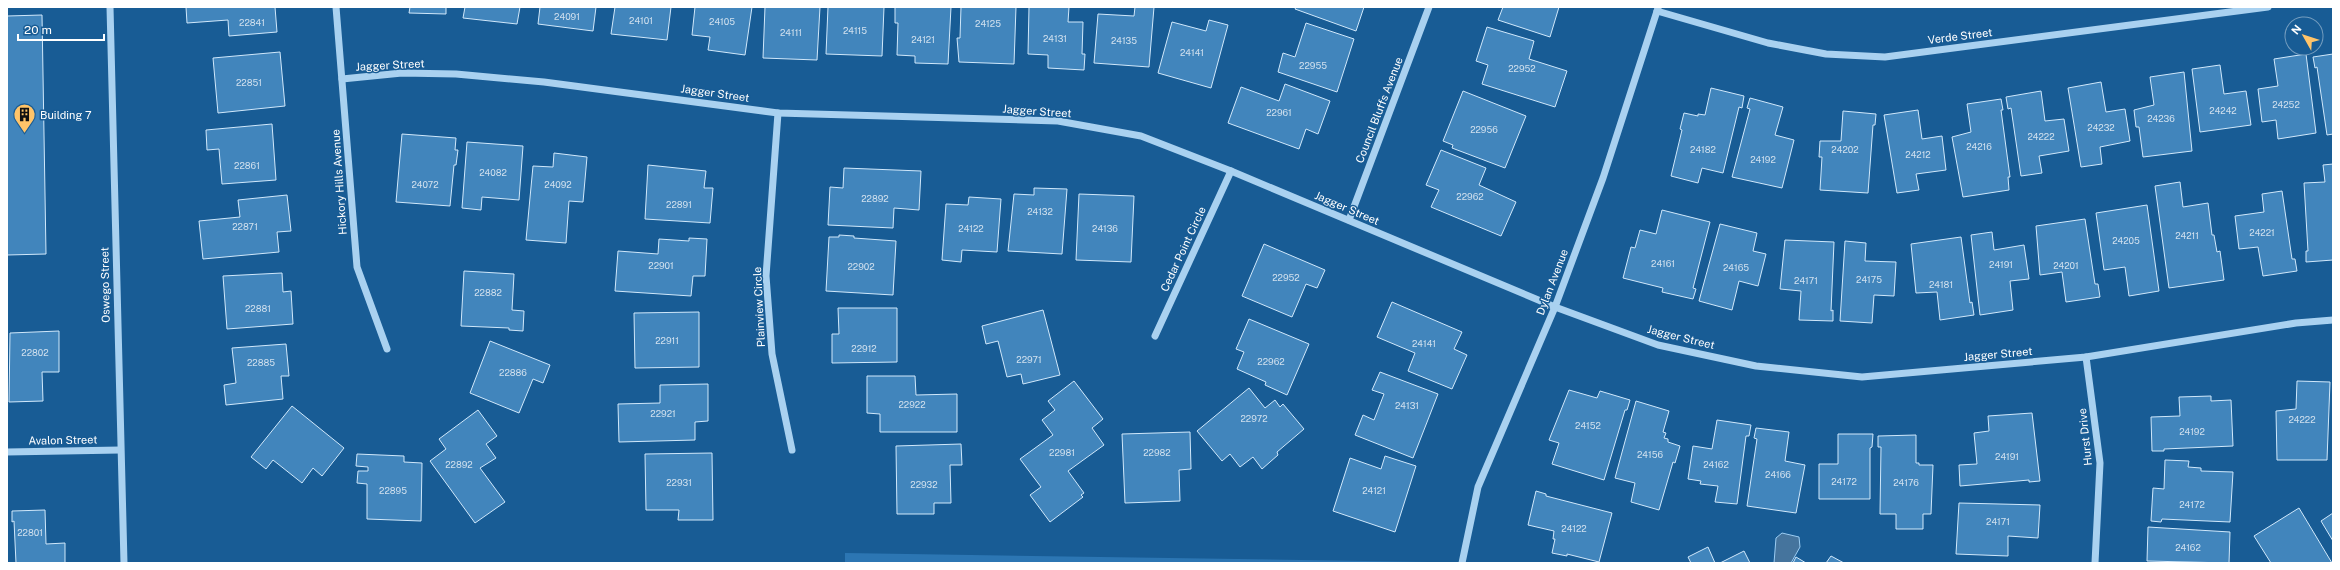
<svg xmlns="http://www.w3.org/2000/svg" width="2340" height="570" font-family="'Public Sans',sans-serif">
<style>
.green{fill:#2c76b3}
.water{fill:#45749d;stroke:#9ccdf3}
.building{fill:#4185bc;stroke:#d0e8fb}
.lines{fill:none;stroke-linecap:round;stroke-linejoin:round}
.minor{stroke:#a9d1f0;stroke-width:7}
.labels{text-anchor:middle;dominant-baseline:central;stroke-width:3;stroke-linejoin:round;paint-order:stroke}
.number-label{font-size:9px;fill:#d0e0ee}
.street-label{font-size:11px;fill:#fff;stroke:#185c95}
.poi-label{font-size:11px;fill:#fff;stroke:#185c95;text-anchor:start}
</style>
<rect width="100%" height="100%" fill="#185c95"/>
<polygon class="green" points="845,553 1430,562 845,563"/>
<polygon class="water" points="1782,533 1799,537 1800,547 1791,563 1774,563 1776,538"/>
<g class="building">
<polygon points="186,7 275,7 277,32 229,36 228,20 187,23"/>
<polygon points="410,7 446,7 446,14 409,13"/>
<polygon points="465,7 520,7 517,24 463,18"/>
<polygon points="540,7 596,7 593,31 538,24"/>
<polygon points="615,7 671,7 667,40 611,34"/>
<polygon points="695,7 752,7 745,55 708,50 710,37 692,35"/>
<polygon points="765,7 820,7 817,60 763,58"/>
<polygon points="828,7 884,7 882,56 826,54"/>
<polygon points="895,7 951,7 948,64 915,63 915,56 897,55 898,23 895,23"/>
<polygon points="961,7 1016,7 1014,64 959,62 957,38 960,38"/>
<polygon points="1029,7 1069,7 1068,22 1083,22 1082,54 1085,54 1084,70 1048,68 1048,55 1028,54"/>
<polygon points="1135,7 1154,7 1149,67 1094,63 1098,14 1134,16"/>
<polygon points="1296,7 1364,7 1356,31 1295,9"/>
<polygon points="1503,7 1559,7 1550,37 1498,20"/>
<polygon points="42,15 46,254 7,255 7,16"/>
<polygon points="1209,20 1228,25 1211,88 1158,73 1172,22 1206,31"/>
<polygon points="1306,23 1354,39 1337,92 1278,72 1283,53 1295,57"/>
<polygon points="1487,27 1534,41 1529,59 1567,71 1555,107 1482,84 1488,65 1476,61"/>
<polygon points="280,52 285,106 218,113 213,58"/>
<polygon points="2306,54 2316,133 2278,139 2276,120 2262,122 2258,89 2278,86 2274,59"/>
<polygon points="2333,54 2333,134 2327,135 2317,67 2315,68 2313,57"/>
<polygon points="2220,65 2224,94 2246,91 2251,125 2200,132 2192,69"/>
<polygon points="2184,72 2192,151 2143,157 2139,127 2136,127 2134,110 2154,105 2150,77"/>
<polygon points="2101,82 2106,112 2125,109 2130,141 2100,147 2102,164 2081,167 2068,88"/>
<polygon points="1285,84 1330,101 1318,134 1306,129 1299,149 1228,123 1241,87 1279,101"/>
<polygon points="1711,88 1744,96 1742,108 1739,107 1723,173 1702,168 1698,183 1671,176 1682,130 1680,129 1684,113 1698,116 1698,114 1705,115"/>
<polygon points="1463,91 1526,116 1505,168 1452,148 1453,145 1443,141"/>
<polygon points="2041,91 2045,121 2064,119 2069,151 2039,156 2042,173 2021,176 2011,108 2008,109 2006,97"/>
<polygon points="1750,98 1783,107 1775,135 1794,140 1782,188 1732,177 1750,109 1747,108"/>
<polygon points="2001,99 2003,110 2001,110 2010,177 2008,177 2009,190 1963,197 1952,137 1971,132 1967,104"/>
<polygon points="1918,110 1922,139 1942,136 1946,170 1916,174 1919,190 1897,193 1884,115"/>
<polygon points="1843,111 1876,114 1875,125 1873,125 1868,193 1820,190 1822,157 1819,157 1820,141 1841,141"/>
<polygon points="272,124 276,180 222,184 219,149 207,150 206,130"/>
<polygon points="402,134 456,138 455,150 458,150 456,165 454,165 450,206 396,202"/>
<polygon points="467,142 523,146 519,200 482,197 481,210 462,208"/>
<polygon points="1441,150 1486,168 1479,185 1516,202 1501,236 1431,207 1439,190 1426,185"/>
<polygon points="554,153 587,157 583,202 569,201 566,243 526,240 533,166 553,167"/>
<polygon points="2333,164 2333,260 2306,262 2306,251 2308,251 2304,183 2325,182 2323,165"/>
<polygon points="648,165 706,171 704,188 713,188 710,223 645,219"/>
<polygon points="844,168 921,171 919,210 894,208 893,228 828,225 830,187 843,188"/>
<polygon points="2180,182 2183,207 2208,203 2212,235 2214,235 2217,252 2220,251 2224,280 2169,288 2155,186"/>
<polygon points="1034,188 1067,189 1062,254 1008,251 1014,194 1034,195"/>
<polygon points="2282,191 2292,259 2295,259 2297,271 2263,276 2258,247 2239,249 2235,216 2264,212 2262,194"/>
<polygon points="1079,194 1134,196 1131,262 1076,260"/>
<polygon points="287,195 291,231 277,232 279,252 203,259 199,221 240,217 238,200"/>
<polygon points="969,197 1001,199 997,252 962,250 961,262 942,260 946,204 968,205"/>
<polygon points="2147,205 2159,291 2129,296 2125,267 2104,270 2096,213"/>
<polygon points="1662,210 1710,222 1693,288 1696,289 1693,299 1662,292 1663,288 1623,278 1631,247 1635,248 1640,230 1656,234"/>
<polygon points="2085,219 2095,284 2098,284 2100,297 2066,302 2062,272 2040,275 2036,226"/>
<polygon points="1720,224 1757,233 1753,251 1766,254 1758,286 1739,281 1732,310 1699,301"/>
<polygon points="1992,232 1994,250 2024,245 2029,279 2010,281 2013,310 1980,315 1971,235"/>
<polygon points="839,235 854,236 854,238 896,241 893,295 826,291 829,237 839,237"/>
<polygon points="1961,237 1970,303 1972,302 1974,315 1940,320 1937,292 1916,293 1911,244"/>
<polygon points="689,238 707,239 705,276 693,276 691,296 615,291 618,251 658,254 659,239 689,241"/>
<polygon points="1785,240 1834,242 1831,311 1833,310 1833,321 1799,320 1801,291 1780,289"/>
<polygon points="1845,241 1866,243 1865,261 1896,262 1894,296 1874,295 1872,323 1840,321"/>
<polygon points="1264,244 1325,270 1317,288 1306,284 1292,317 1242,296"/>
<polygon points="464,271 514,274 512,310 524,311 523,331 509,330 509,328 461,326"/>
<polygon points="282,273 283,292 291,291 293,324 227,329 223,276"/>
<polygon points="1392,302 1462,332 1454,349 1467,355 1452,389 1408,371 1415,353 1377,337"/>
<polygon points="838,308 897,308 897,362 832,363 832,334 839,334"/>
<polygon points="1043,310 1060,375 1023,384 1021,374 1007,377 998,341 986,344 982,326"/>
<polygon points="699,312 699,367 635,368 634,313"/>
<polygon points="1249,319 1309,344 1287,395 1265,385 1266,382 1237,369 1244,352 1236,349"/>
<polygon points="59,331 59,372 42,372 43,401 9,402 10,333"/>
<polygon points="490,341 550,365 543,383 533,379 519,413 470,393"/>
<polygon points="286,344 289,376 281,376 283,399 226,405 224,385 236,383 232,348"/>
<polygon points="1380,372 1438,394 1413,458 1355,435 1363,415 1374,420 1384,394 1372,390"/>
<polygon points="867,376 915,376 916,395 957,394 957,432 880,432 880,414 867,413"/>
<polygon points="1074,381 1103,419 1092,428 1104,445 1068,471 1084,493 1081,495 1083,497 1050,522 1030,495 1041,487 1020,459 1053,435 1042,420 1055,410 1048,401"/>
<polygon points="2297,381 2330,382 2327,460 2277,460 2276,411 2296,409"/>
<polygon points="708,384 708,421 695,422 695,440 619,442 618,404 660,403 660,385"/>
<polygon points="1249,388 1265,408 1275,400 1280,407 1283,404 1304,429 1277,452 1278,455 1262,469 1253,457 1240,467 1230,454 1222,461 1197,431"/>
<polygon points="1569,390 1597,398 1600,391 1630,400 1627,410 1625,410 1604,480 1552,464 1559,443 1549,440"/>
<polygon points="2211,396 2211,401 2231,400 2233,446 2164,449 2164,451 2152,451 2151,417 2180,416 2179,397"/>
<polygon points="1636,401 1669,411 1663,432 1666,433 1664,438 1668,439 1668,442 1680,446 1675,463 1673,462 1659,510 1631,502 1635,483 1615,478"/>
<polygon points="292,406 344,448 322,476 313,468 302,483 273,460 266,469 251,457"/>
<polygon points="478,410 497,436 486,444 496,458 480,468 505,502 475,523 430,461 446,449 439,439"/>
<polygon points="2032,413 2040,481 2029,482 2029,480 1960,486 1959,465 1977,464 1974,433 1989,431 1988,416"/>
<polygon points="1717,420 1751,425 1749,436 1746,436 1737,504 1715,502 1718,486 1700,484 1701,481 1688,479 1693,446 1712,449"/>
<polygon points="1756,428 1789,432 1785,461 1805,465 1796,513 1747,506 1757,439 1754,438"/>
<polygon points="1190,432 1191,469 1179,470 1180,501 1125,503 1122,434"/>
<polygon points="1838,434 1873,434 1872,447 1870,448 1870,499 1819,499 1819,464 1838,464"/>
<polygon points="1916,435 1916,463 1919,463 1919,465 1933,465 1931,514 1923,514 1923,529 1896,529 1896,514 1880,514 1881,447 1878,447 1878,436"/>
<polygon points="961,444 962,465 950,465 951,503 934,503 934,514 897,514 896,446"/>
<polygon points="712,453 713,520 678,520 679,510 646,510 645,454"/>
<polygon points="357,454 404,456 404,462 422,463 421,521 367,519 367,484 357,483 358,471 368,471 368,467 356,466"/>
<polygon points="1385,456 1416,466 1395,532 1333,511 1350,458 1381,469"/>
<polygon points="2165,460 2189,461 2188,467 2201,468 2201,471 2233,472 2230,522 2162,519 2161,522 2151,521 2153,488 2164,489"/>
<polygon points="1536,491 1546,494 1546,496 1612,513 1599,562 1567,554 1567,556 1552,553 1555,539 1553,539 1554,531 1528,525"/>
<polygon points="1959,503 2040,505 2038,538 2008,536 2008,556 1956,554"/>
<polygon points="2299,508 2332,563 2271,563 2254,536"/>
<polygon points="45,510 46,544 65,543 65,563 16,563 14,521 12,522 12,511"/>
<polygon points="2333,513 2333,541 2321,521"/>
<polygon points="2148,527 2230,532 2229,563 2147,561"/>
<polygon points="1708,547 1715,563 1691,563 1688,557"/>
<polygon points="1744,551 1750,563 1720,563"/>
<polygon points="1831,556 1844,563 1826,563"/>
<polygon points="1796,557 1806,563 1793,563"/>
</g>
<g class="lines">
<g class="minor">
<polyline points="110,7 124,563"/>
<polyline points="336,7 357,267 387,349"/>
<polyline points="1657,11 1768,43 1826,54 1885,57 2268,7"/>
<polyline points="342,79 402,73 456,74 544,82 778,113 1058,121 1141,136 1231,171 1555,307 1658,345 1756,366 1862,377 2086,357 2296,323 2333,320"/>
<polyline points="778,113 766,276 772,354 792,450"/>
<polyline points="1349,220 1429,7"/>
<polyline points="1155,336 1231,171"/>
<polyline points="2086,357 2100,463 2095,563"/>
<polyline points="7,452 120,450"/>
<polyline points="1462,563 1478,487 1555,307 1603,178 1658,8"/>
</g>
</g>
<defs>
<symbol id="building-pin" viewBox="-11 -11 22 30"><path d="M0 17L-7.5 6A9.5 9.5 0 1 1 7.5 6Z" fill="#ffc469" stroke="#185c95"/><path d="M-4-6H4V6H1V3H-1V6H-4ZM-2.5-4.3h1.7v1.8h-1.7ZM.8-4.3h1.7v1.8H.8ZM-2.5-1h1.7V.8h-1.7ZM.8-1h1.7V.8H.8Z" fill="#111"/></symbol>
</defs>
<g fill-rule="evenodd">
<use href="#building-pin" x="12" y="102" width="25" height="34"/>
</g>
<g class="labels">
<g class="number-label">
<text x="567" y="16">24091</text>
<text x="641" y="20">24101</text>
<text x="722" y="21">24105</text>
<text x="252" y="22">22841</text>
<text x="988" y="23">24125</text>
<text x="855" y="30">24115</text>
<text x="791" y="32">24111</text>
<text x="1055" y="38">24131</text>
<text x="923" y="39">24121</text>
<text x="1124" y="40">24135</text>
<text x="1192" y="52">24141</text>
<text x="1313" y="65">22955</text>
<text x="1522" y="68">22952</text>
<text x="249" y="82">22851</text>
<text x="2286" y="104">24252</text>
<text x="2223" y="110">24242</text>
<text x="1279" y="112">22961</text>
<text x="2161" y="118">24236</text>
<text x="2101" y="127">24232</text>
<text x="1484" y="129">22956</text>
<text x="2041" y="136">24222</text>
<text x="1979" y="146">24216</text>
<text x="1703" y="149">24182</text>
<text x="1845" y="149">24202</text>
<text x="1918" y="154">24212</text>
<text x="1763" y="159">24192</text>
<text x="247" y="165">22861</text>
<text x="493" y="172">24082</text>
<text x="425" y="184">24072</text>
<text x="558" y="184">24092</text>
<text x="1470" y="196">22962</text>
<text x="875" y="198">22892</text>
<text x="679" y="204">22891</text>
<text x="1040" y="211">24132</text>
<text x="245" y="226">22871</text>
<text x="971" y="228">24122</text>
<text x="1105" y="228">24136</text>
<text x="2262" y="232">24221</text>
<text x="2187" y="235">24211</text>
<text x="2126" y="240">24205</text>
<text x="1663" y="263">24161</text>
<text x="2001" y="264">24191</text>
<text x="661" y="265">22901</text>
<text x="2066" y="265">24201</text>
<text x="861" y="266">22902</text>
<text x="1736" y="267">24165</text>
<text x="1286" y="277">22952</text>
<text x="1869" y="279">24175</text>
<text x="1806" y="280">24171</text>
<text x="1941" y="284">24181</text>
<text x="488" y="292">22882</text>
<text x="258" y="308">22881</text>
<text x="667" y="340">22911</text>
<text x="1424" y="343">24141</text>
<text x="864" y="348">22912</text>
<text x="35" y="352">22802</text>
<text x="1029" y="359">22971</text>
<text x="1271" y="361">22962</text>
<text x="261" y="362">22885</text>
<text x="513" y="372">22886</text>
<text x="912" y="404">22922</text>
<text x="1407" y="405">24131</text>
<text x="663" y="413">22921</text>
<text x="1254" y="418">22972</text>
<text x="2302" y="419">24222</text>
<text x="1588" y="425">24152</text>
<text x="2192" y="431">24192</text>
<text x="1062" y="452">22981</text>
<text x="1157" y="452">22982</text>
<text x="1650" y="454">24156</text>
<text x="2007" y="456">24191</text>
<text x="459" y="464">22892</text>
<text x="1716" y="464">24162</text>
<text x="1778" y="474">24166</text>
<text x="1844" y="481">24172</text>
<text x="679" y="482">22931</text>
<text x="1906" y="482">24176</text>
<text x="924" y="484">22932</text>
<text x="393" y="490">22895</text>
<text x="1374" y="490">24121</text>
<text x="2192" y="504">24172</text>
<text x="1998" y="521">24171</text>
<text x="1574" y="528">24122</text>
<text x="30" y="532">22801</text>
<text x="2188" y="547">24162</text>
</g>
<g class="street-label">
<text transform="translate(1960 36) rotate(-7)">Verde Street</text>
<text transform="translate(390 65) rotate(-3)">Jagger Street</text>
<text transform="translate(715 93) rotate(8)">Jagger Street</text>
<text transform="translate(1379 110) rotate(-69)">Council Bluffs Avenue</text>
<text transform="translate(1037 111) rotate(4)">Jagger Street</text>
<text transform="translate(339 182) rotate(-94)">Hickory Hills Avenue</text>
<text transform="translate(1347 208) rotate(23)">Jagger Street</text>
<text transform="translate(1183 249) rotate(-65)">Cedar Point Circle</text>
<text transform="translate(1552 282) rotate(-69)">Dylan Avenue</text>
<text transform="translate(105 285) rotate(-91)">Oswego Street</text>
<text transform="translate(759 307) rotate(-93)">Plainview Circle</text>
<text transform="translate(1681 337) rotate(14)">Jagger Street</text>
<text transform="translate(1998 354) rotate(-5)">Jagger Street</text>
<text transform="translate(2085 437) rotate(-96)">Hurst Drive</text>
<text transform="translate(63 440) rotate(-1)">Avalon Street</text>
</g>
<g class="poi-label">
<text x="40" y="115">Building 7</text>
</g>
</g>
<rect width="2340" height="570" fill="none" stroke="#ffffff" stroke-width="16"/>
<g transform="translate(2304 36) rotate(309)"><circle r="19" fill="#185c95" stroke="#749dbf"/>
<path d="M0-3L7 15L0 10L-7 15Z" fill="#ffc469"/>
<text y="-6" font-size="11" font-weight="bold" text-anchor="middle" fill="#ffffff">N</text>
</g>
<path d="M18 34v6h86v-6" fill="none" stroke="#ffffff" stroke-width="2"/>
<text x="24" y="34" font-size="12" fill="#ffffff" stroke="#185c95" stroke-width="3" paint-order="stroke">20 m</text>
</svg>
